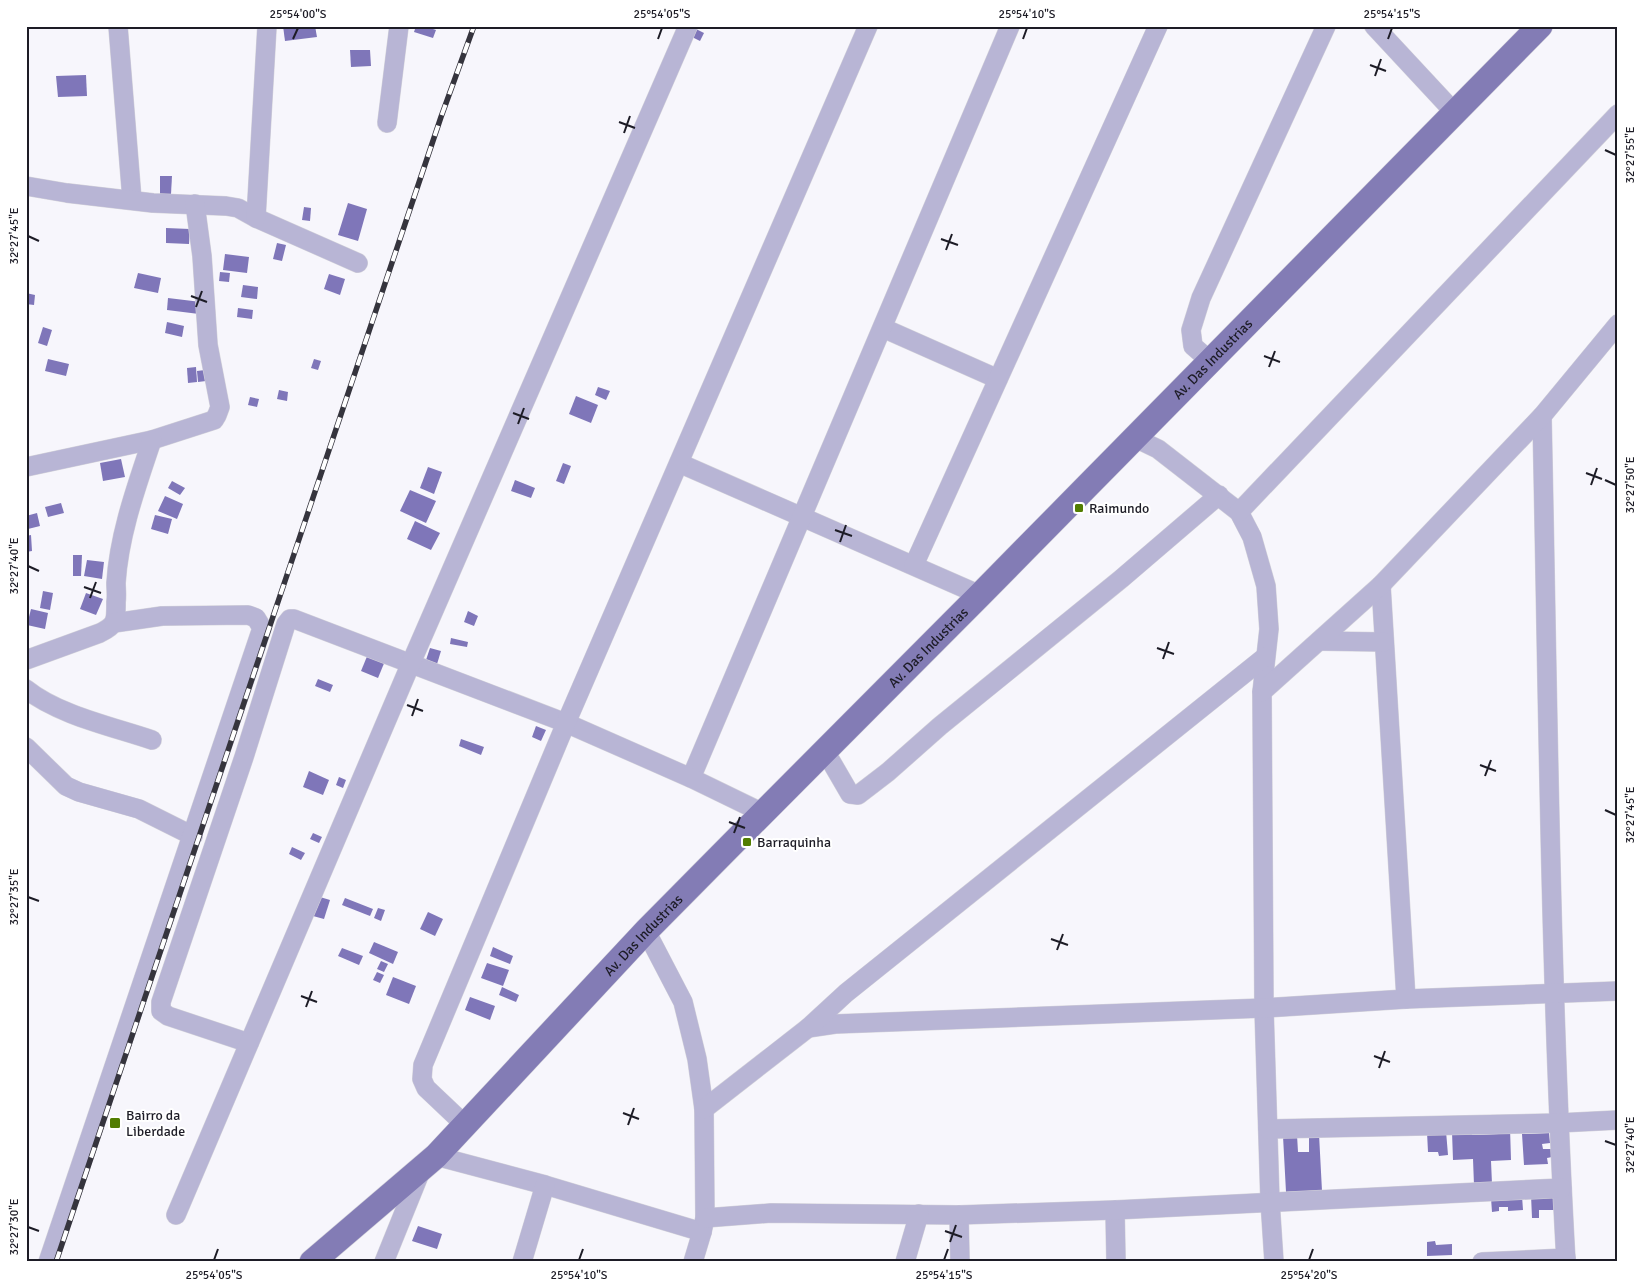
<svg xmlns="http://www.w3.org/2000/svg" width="1644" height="1288" font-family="Signika,sans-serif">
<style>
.building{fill:#7f76b9}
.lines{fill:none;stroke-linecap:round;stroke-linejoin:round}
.minor-casing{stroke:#d4d3da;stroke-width:20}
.major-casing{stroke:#d4d3da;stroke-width:26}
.minor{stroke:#b8b5d5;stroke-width:19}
.major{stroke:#837cb5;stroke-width:25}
.rail-casing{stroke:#35343d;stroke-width:5.5}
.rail{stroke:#fff;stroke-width:4;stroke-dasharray:11;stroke-linecap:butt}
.ticks{fill:none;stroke:#1d1c26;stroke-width:2}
.poi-dot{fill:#527d01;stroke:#fff;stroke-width:2}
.labels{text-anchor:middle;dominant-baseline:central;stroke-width:4;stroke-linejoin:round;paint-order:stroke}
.street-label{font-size:14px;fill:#1d1c26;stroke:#fff}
.poi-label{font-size:14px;fill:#1d1c26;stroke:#fff;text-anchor:start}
.neatline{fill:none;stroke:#1d1c26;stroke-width:2}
.ticks-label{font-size:12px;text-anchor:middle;fill:#1d1c26}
</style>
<rect width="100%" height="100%" fill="#f7f6fc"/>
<g class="building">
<polygon points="283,26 315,26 317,37 285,41"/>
<polygon points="416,26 424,26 436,30 433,38 414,32"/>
<polygon points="696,29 704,33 700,41 692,37"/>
<polygon points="350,50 370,50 371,66 351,67"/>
<polygon points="86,75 87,96 58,97 56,76"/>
<polygon points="160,176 172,176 171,194 160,194"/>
<polygon points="348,203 367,209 358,241 338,235"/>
<polygon points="304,207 311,208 310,221 302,220"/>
<polygon points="166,228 190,229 189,244 166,243"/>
<polygon points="277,243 286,245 282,261 273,259"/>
<polygon points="225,254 249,257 247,273 223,270"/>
<polygon points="220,272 230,273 229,282 219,281"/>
<polygon points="138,273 161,278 158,293 134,288"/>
<polygon points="329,274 345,279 340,295 324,289"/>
<polygon points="243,285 258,287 257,299 241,297"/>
<polygon points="26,293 35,295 34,305 26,304"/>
<polygon points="168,298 201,302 199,314 167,310"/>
<polygon points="238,308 253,310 252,319 237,317"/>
<polygon points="167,322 184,326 182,337 165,333"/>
<polygon points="43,327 52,330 47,346 38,343"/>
<polygon points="48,359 69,364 66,376 45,371"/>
<polygon points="314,359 321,361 318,370 311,368"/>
<polygon points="196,367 197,382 188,383 187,368"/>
<polygon points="205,370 206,381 198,382 197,371"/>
<polygon points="598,387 610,391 606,400 595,395"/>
<polygon points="279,390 288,392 287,401 277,399"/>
<polygon points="576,396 598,405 591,423 569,414"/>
<polygon points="250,397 259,399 257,407 248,405"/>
<polygon points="121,459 125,477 103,481 100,463"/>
<polygon points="563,463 571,466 564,484 556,481"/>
<polygon points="428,467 442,472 434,494 420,488"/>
<polygon points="515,480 535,488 531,498 511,491"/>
<polygon points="172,481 185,488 180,495 168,488"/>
<polygon points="410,490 436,501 426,523 400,511"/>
<polygon points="165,496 183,504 177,519 158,511"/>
<polygon points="61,503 64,513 48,517 45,507"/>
<polygon points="37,513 40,526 28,529 26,516"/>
<polygon points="155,515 172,519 168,534 151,529"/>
<polygon points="415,521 440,533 431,550 407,539"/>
<polygon points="31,535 32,551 26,552 26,536"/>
<polygon points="73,555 82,555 81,576 73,576"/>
<polygon points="87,560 104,562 102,579 84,576"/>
<polygon points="43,591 53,593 50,610 40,608"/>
<polygon points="86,593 103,599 96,615 80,609"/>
<polygon points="31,609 48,613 45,629 27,625"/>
<polygon points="468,611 478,616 474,626 464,622"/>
<polygon points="451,638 468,642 467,647 450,644"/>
<polygon points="430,648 441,651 437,664 426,660"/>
<polygon points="368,654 385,661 378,678 361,671"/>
<polygon points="318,679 333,685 330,692 315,686"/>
<polygon points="536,726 546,730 541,741 532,737"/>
<polygon points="461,739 484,747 481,755 459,746"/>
<polygon points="309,771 329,780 323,795 303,787"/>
<polygon points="339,777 346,780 343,788 336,785"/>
<polygon points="313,833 322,837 319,843 310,839"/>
<polygon points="292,847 305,853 301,860 289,854"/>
<polygon points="320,897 330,900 324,919 313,916"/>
<polygon points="345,898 373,909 370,916 342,905"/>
<polygon points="378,908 385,910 381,921 374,918"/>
<polygon points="428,912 443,919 435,936 420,929"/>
<polygon points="374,942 398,952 393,964 369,953"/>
<polygon points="493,947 513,956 510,964 490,956"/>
<polygon points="342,948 363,956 359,965 338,956"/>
<polygon points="381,961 388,964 384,972 377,969"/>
<polygon points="487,963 509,970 503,986 481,978"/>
<polygon points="377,972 384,975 380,983 373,980"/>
<polygon points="393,977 416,986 409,1004 386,995"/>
<polygon points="502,987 519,995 516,1002 499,995"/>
<polygon points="470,997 495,1006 490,1020 465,1010"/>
<polygon points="1499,1128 1510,1128 1511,1160 1491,1161 1492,1184 1474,1185 1473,1159 1453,1160 1452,1132 1471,1131 1472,1135 1499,1134"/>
<polygon points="1446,1131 1448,1155 1439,1156 1438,1152 1428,1152 1427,1132"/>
<polygon points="1549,1133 1550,1143 1542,1144 1543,1149 1551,1149 1552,1157 1547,1158 1548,1164 1524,1165 1522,1134"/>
<polygon points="1319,1134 1322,1191 1286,1192 1283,1136 1297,1135 1298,1152 1309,1152 1309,1135"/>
<polygon points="1555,1194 1556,1210 1539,1210 1539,1218 1532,1218 1531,1195"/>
<polygon points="1522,1196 1523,1210 1508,1211 1508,1207 1499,1207 1499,1211 1492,1212 1491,1198"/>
<polygon points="418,1226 442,1234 437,1249 412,1241"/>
<polygon points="1435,1241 1436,1245 1452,1244 1452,1255 1427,1256 1427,1242"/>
</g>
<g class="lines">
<defs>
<g id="minor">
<polyline points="118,26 132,200"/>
<polyline points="1374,26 1454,112"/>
<polyline points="387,123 399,26"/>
<polyline points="26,186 67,193 153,203 226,206 238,208 256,218 358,263"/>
<polyline points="256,218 267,26"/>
<polyline points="883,328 998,379"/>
<polyline points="1209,360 1193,346 1191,330 1201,298 1326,26"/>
<path d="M1542,416C1548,698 1550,980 1566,1262"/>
<polyline points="1133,437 1158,449 1239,512 1252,537 1266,586 1269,629 1262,692 1264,1008 1270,1201 1274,1262"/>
<polyline points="679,463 980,595"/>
<polyline points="26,467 152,440 214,420 217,415 220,407 208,345 202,256 195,204"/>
<polyline points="1239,512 1618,114"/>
<polyline points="914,565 1158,26"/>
<polyline points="1381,585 1406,999"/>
<polyline points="1319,641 1384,642"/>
<path d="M26,660L100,633C117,625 116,620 116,602C117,595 116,589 116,583C119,534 137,485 152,440"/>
<path d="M26,689C58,715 114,727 152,740"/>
<polyline points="1262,692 1381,585 1542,416 1618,324"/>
<polyline points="26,747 66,786 79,792 139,809 193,836"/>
<polyline points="825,751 850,794 858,795 888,772 940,726 1121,579 1219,495"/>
<polyline points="691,778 1010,26"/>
<polyline points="646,931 683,1002 697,1059 704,1109 705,1218 702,1232 693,1262"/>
<polyline points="808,1028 835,1024 1264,1008 1406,999 1618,991"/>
<polyline points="249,1043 168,1016 161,1011 161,1002 244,757 286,624 290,619 294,619 566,723 691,778 763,813"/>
<polyline points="704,1109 808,1028 846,993 1265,657"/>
<polyline points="464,1124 426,1088 422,1079 423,1065 566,723 868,26"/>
<polyline points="1268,1129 1558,1123 1618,1120"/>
<polyline points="436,1156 545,1185 702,1232"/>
<polyline points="1115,1210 1116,1262"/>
<polyline points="176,1215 411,663 688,26"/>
<polyline points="959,1215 960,1262"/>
<polyline points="705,1218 771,1213 959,1215 1115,1210 1562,1188"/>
<polyline points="48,1262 262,628 256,618 248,615 162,616 114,623"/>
<polyline points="384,1262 422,1168"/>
<polyline points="522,1262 545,1185"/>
<polyline points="905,1262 919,1214"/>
<polyline points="1482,1262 1566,1258"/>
</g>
<g id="major">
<path id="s1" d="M312,1262L436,1156L646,931L742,834L980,595L1540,26"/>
</g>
</defs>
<use href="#minor" class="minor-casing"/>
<use href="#major" class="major-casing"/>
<use href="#minor" class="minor"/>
<use href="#major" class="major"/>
<defs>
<polyline id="rail" points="56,1262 441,117 474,26"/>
</defs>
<use href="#rail" class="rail-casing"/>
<use href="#rail" class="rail"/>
</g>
<path class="ticks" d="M293,39L298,28M658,39L662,28M1023,39L1027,28M1388,39L1392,28M1370,65L1386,71M1375,76L1381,59M619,122L635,128M624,133L630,116M1605,150L1616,155M28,236L39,241M941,239L958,245M946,250L952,234M191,296L207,302M196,307L202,291M1264,356L1280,362M1269,367L1275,351M513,413L529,419M518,424L524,408M1586,473L1602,479M1605,480L1616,485M1591,485L1597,468M835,530L852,536M840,542L846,525M28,566L39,571M84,587L101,593M90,598L96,582M1157,648L1174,654M1163,659L1169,642M407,705L423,711M412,716L418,699M1480,765L1496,771M1485,776L1491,760M1605,810L1616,815M729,822L745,828M734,833L740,817M28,897L39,901M1051,939L1068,945M1057,950L1063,934M301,996L317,1002M306,1007L312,991M1374,1056L1390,1062M1379,1068L1385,1051M623,1113L639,1119M628,1125L634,1108M1605,1141L1616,1145M28,1227L39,1231M945,1231L962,1237M950,1242L956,1225M214,1260L218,1249M579,1260L583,1249M944,1260L948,1249M1309,1260L1313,1249"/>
<g class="poi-dot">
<rect x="1074" y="503" width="10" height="10" rx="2.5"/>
<rect x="742" y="837" width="10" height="10" rx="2.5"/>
<rect x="109" y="1117" width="12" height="12" rx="2.5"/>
</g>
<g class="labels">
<g class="street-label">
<text stroke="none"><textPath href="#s1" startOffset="1276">Av. Das Industrias</textPath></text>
<text stroke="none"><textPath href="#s1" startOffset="871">Av. Das Industrias</textPath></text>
<text stroke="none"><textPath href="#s1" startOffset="466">Av. Das Industrias</textPath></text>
</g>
<g class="poi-label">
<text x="1089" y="508">Raimundo</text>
<text x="757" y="842">Barraquinha</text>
<text x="126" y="1115">Bairro da<tspan x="126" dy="16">Liberdade</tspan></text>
</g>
</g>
<rect width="1644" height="1288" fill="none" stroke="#ffffff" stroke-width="55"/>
<rect x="28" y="28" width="1588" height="1232" class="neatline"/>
<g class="ticks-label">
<text x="298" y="18">25°54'00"S</text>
<text x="662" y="18">25°54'05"S</text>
<text x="1027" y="18">25°54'10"S</text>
<text x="1392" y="18">25°54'15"S</text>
<text transform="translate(1630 155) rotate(-90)" y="4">32°27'55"E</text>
<text transform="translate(14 236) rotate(-90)" y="4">32°27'45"E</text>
<text transform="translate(1630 485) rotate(-90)" y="4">32°27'50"E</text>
<text transform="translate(14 566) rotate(-90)" y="4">32°27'40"E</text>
<text transform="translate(1630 815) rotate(-90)" y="4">32°27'45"E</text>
<text transform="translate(14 897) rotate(-90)" y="4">32°27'35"E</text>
<text transform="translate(1630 1145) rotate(-90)" y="4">32°27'40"E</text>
<text transform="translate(14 1227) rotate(-90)" y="4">32°27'30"E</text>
<text x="214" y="1279">25°54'05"S</text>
<text x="579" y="1279">25°54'10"S</text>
<text x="944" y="1279">25°54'15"S</text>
<text x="1309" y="1279">25°54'20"S</text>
</g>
</svg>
